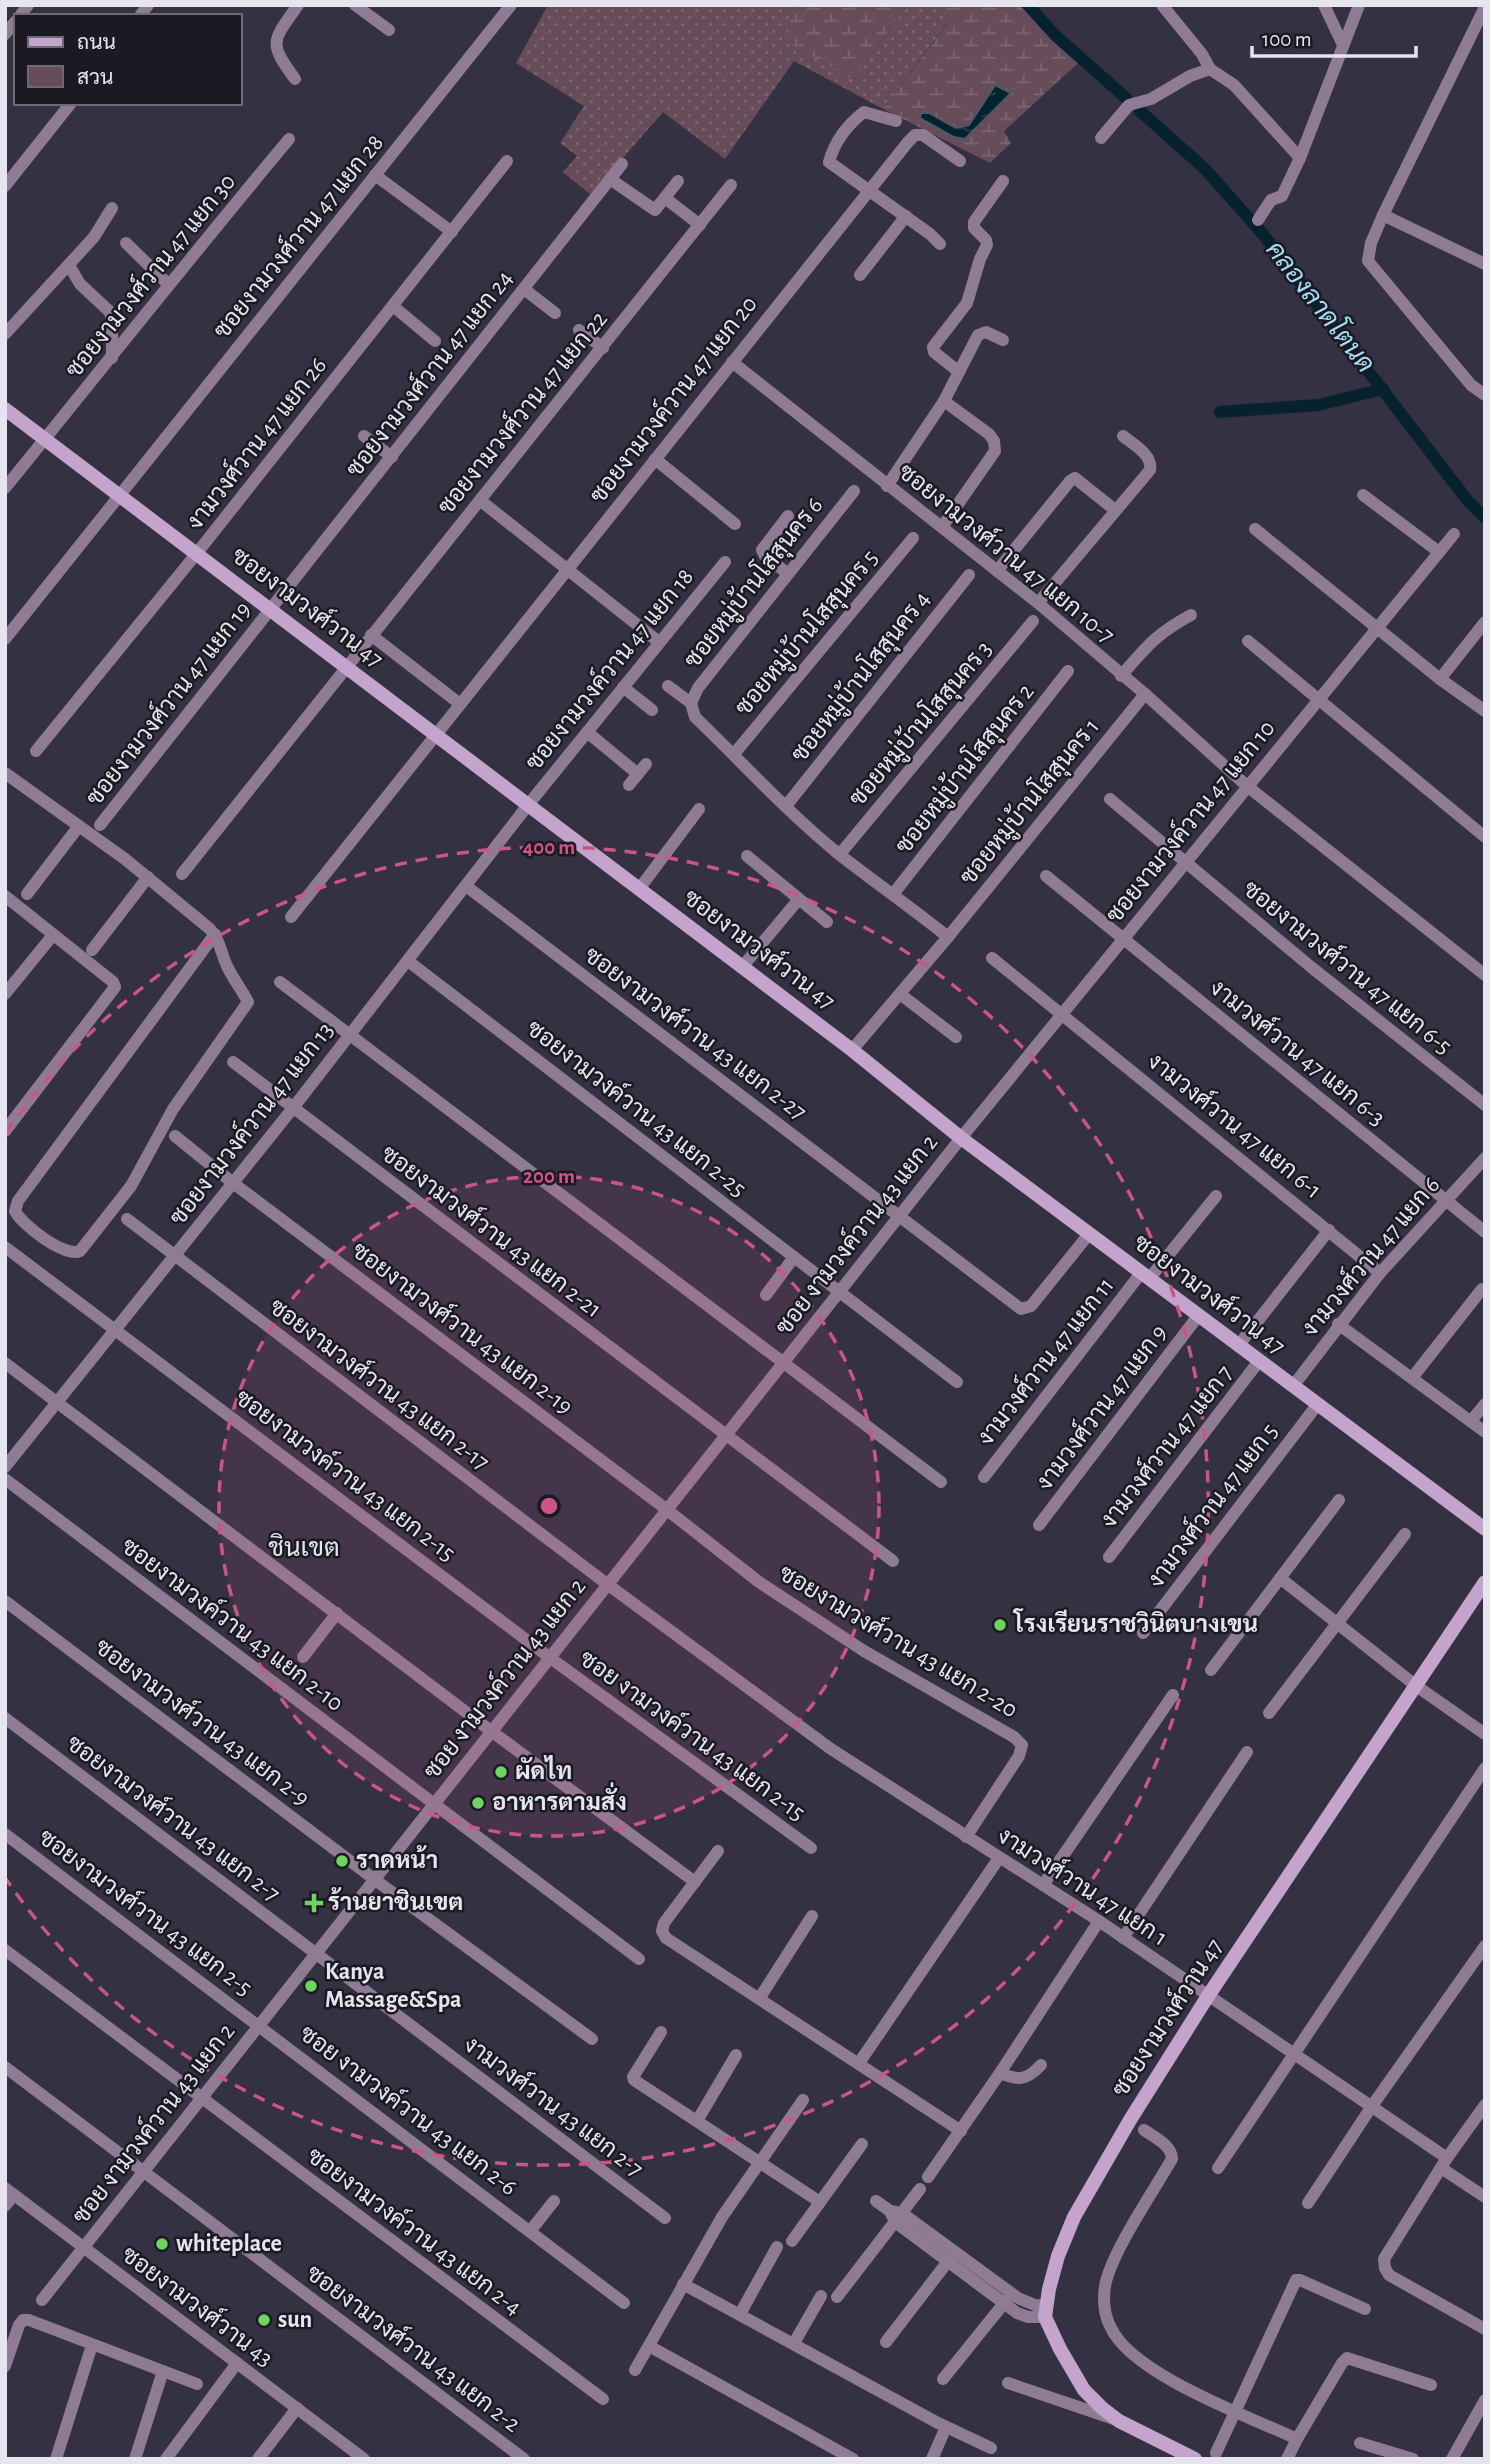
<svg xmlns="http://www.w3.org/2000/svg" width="1490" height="2464" font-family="'Alegreya Sans',Sarabun,sans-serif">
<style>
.green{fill:url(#green-dots)}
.wetland{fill:url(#wetland-marsh);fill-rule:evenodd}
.water{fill:url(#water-ripples);stroke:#495c68;stroke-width:2}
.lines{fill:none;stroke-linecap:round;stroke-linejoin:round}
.canal{stroke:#06222e;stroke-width:12}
.street{stroke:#907b95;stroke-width:12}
.secondary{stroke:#c4a3cc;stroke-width:14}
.ring{fill:none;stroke:#cc5587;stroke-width:3.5;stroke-dasharray:12 9}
.poi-dot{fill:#6dd361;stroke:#1b1a22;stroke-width:2.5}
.labels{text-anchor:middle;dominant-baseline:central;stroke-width:5;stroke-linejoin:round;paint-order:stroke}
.street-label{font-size:24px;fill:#e5e4ef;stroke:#1b1a22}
.poi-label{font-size:24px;font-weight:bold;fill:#e5e4ef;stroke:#1b1a22;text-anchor:start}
.water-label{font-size:26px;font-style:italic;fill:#a4ddfa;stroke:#1b1a22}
.neighbourhood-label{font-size:26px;fill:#e5e4ef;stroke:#1b1a22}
.centre{fill:#cc5587;stroke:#1b1a22;stroke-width:3.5}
.ring-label{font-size:21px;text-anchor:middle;font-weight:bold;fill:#cc5587;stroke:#1b1a22;stroke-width:5;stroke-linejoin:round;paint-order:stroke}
</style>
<defs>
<pattern id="green-dots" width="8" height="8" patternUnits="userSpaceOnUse" patternTransform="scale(1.75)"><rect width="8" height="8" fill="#674d59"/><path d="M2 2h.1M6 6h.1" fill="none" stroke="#7d6671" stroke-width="1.8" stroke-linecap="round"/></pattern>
<pattern id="wetland-marsh" width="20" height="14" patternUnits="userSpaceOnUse" patternTransform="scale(1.75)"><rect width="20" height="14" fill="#674d59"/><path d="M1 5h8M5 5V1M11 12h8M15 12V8" fill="none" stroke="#7d6671"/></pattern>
<pattern id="water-ripples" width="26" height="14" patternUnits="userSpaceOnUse" patternTransform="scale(1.75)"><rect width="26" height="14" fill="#06222e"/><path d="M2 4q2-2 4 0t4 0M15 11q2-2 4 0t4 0" fill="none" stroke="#2a424d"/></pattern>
</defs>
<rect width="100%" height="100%" fill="#333142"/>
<polygon class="green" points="548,5 793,5 787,41 854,80 907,5 936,5 948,22 883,109 794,61 725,159 663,112 591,195 563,172 577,156 560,143 584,106 516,63"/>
<g class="wetland">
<polygon points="793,5 907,5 854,80 786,41"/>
<path d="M936,5H1019L1078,63L1004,131L1011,143L990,163L883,109L948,23ZM995,85L965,139L954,137L920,118L929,113L956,129L970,125Z"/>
</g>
<polygon class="water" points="995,85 1011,93 965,139 954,137 920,118 921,113 929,113 956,128 969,125"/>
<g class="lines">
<g class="canal">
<polyline points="1028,5 1055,35 1126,98"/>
<polyline points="1140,111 1204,168 1262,233 1468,501 1485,518"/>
<polyline points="1220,412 1318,405 1383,389"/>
</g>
<g class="street">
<polyline points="355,5 389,30"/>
<polyline points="1162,5 1202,54 1210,69 1234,85 1300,158"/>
<polyline points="1324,5 1343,45"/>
<polyline points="1485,7 1383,215 1371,243 1368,261 1471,385 1485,395"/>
<polyline points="20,16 28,5"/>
<polyline points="140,16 148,5"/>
<polyline points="5,34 16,21"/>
<path d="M295,79C268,42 272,42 298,5"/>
<path d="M896,121L864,112C847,125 835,140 829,162L930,234L940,244"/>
<polyline points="1101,138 1129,105 1151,99 1190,76 1210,69"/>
<polyline points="375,175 452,232"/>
<polyline points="610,179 655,210 678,181"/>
<polyline points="5,186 71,103"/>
<polyline points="665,198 700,225"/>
<polyline points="1383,215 1485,264"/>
<polyline points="1258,220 1271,200 1282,196 1300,158 1359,5"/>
<polyline points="126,243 168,284"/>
<polyline points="69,265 80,284 109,311 112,318 112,358"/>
<polyline points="860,275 906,216"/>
<polyline points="524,289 555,313"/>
<polyline points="393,306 435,341"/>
<polyline points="579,330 603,348"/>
<polyline points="5,334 94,237 112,208"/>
<polyline points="732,362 1038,603 1145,694 1247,786 1485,975"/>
<polyline points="959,372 934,352 933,347 967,303 980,259 987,245 986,240 974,228 974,222 1003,181"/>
<polyline points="944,401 978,335 986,332 1003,340"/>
<polyline points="364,436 392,457"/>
<polyline points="655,459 735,524"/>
<polyline points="887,486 944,401 989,434 994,441 995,451 942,527"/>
<path d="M5,488C100,371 193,254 289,139"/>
<polyline points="1363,495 1439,552"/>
<polyline points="481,501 659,642"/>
<polyline points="1255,529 1440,679 1485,711"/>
<polyline points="997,571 1070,481 1075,478 1115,510"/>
<polyline points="787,573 765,556 762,550 788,516"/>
<path d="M1038,603L1150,470C1153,455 1134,445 1123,436"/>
<polyline points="371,635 460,704"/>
<polyline points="5,639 511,5"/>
<polyline points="1248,641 1485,837"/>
<path d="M1121,676C1147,646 1156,634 1191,615"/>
<polyline points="1440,679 1485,622"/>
<polyline points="668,686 691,703"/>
<polyline points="623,687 652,710"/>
<path d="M691,703L695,717C743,763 788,813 840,855C876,883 913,909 948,937L852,1050"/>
<polyline points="691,703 698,688 854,491"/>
<polyline points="587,732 638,774"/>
<polyline points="36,751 197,553 507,161"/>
<polyline points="734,754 913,538"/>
<path d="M5,773L125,859L210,929C220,940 221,953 227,966C233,979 242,990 248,1002L173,1109L131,1186L80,1251C65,1258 22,1225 15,1211L18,1201L215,934"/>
<polyline points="629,785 646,764"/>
<polyline points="1110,799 1311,967 1485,1105"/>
<polyline points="786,806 969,575"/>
<polyline points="100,825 622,164"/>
<polyline points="840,854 1033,621"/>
<polyline points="747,856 827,922"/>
<polyline points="182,874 731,185"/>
<polyline points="1046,876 1485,1232"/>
<polyline points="466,886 1021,1309 1031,1306 1089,1234"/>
<polyline points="639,889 699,809"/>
<polyline points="894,893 1068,671"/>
<polyline points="27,894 79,826"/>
<polyline points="5,896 113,982 115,987 5,1131"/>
<polyline points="291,917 908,142 915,135 923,135 960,161"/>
<polyline points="948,937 1145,694"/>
<polyline points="92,950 148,877"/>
<polyline points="992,958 1380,1273"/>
<polyline points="408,961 957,1382"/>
<polyline points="743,966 799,899"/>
<polyline points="280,982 941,1482"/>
<polyline points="5,994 53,935"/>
<polyline points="900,994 956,1037"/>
<polyline points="233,1062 893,1561"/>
<polyline points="175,1136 233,1183 666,1509 759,1582 864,1651 1014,1737 1022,1745 1019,1756 966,1837"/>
<polyline points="127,1219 607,1584 831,1749 1099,1921 1447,2158"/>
<polyline points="5,1247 549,1657 811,1848"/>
<polyline points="1149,1279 1216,1196"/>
<polyline points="766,1295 794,1257"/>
<polyline points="1338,1324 1485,1432"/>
<polyline points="1238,1346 1329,1230"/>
<polyline points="5,1363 491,1731 695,1882"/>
<polyline points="1412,1378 1482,1289"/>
<polyline points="1293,1386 1380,1273 1485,1158"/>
<polyline points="1471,1421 1485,1404"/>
<polyline points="5,1467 293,1108 528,805 725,562"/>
<polyline points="984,1477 1141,1273"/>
<polyline points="5,1479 639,1959"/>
<polyline points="1039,1525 1198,1316"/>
<polyline points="1109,1557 1259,1361"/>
<polyline points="1280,1578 1415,1685 1485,1734"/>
<polyline points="5,1601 374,1879 592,2039"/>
<polyline points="1143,1633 1317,1405"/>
<polyline points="303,1657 337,1613"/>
<polyline points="1211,1670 1339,1500"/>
<polyline points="1269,1713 1405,1534"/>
<polyline points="5,1718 665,2218"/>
<polyline points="5,1834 624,2303"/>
<polyline points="718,1851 664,1923 662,1931 666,1938 961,2131"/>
<polyline points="1043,1885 1173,1695"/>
<polyline points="1123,1938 1247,1752"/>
<polyline points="5,1950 603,2399"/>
<polyline points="759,1999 812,1916"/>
<polyline points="661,2032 633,2077 634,2080 820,2202"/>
<polyline points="859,2063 999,1858"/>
<polyline points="5,2067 524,2459"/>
<path d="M1000,2073C1019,2081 1027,2080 1041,2065"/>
<polyline points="1485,2105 1447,2158 1384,2259 1385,2268 1389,2275 1485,2329"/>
<polyline points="697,2121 736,2055"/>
<path d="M1144,2130C1154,2137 1172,2145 1172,2159C1154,2190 1111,2253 1105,2286C1103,2300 1104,2315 1111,2328C1133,2375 1250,2417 1297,2439L1342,2363L1347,2358L1431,2385"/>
<polyline points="1218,2168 1485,1768"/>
<polyline points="1441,2168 1485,2197"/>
<polyline points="928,2177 1000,2073 1099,1921"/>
<polyline points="5,2188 364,2459"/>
<polyline points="876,2201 890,2211 902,2213 1018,2298 1035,2305 1047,2306"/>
<polyline points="1308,2203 1372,2106 1485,1946"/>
<polyline points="5,2206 14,2195"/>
<polyline points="890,2211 895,2222 1017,2313 1028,2317 1045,2317"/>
<polyline points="531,2230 554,2201"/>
<polyline points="792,2241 862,2144"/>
<polyline points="683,2284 938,2423 991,2448"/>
<polyline points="837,2297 920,2189"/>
<polyline points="42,2300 961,1138 1454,534"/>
<polyline points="740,2314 777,2247"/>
<polyline points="886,2342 952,2256"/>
<polyline points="794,2343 821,2296"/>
<polyline points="649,2346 853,2459"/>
<polyline points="5,2366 19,2325 23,2320 29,2320 197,2384"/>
<polyline points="635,2370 722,2217 803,2100"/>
<polyline points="943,2379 1009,2297"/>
<polyline points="1008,2383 1114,2419"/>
<polyline points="1360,2443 1413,2459"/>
<polyline points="1216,2453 1296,2280 1300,2280 1365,2309"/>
<polyline points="56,2459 92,2345"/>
<polyline points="135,2459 163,2371"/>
<polyline points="166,2459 237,2363"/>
<polyline points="258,2459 297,2408"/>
<polyline points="932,2459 946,2427"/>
<polyline points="1287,2459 1297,2439"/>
<polyline points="1452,2459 1485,2400"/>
</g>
<g class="secondary">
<polyline points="5,409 852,1050 961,1138 1485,1529"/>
<polyline points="1195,2459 1119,2421 1102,2408 1084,2390 1060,2349 1045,2317 1049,2289 1058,2256 1074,2217 1130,2120 1208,1996 1485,1582"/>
</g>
</g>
<circle cx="549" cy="1506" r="330" fill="#cc5587" fill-opacity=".12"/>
<g class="ring">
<circle cx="549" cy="1506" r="330"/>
<path d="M6 1133A659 659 0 1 1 6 1879"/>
</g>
<g class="poi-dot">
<circle cx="1000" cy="1625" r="7"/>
<circle cx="501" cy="1772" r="7"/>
<circle cx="478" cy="1803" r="7"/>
<circle cx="342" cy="1861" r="7"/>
<path d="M310.5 1892.5h7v7h7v7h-7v7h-7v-7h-7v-7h7z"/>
<circle cx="311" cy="1986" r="7"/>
<circle cx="162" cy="2244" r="7"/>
<circle cx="264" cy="2320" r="7"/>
</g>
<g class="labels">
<g class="street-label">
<text transform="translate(299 237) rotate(-51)">ซอยงามวงศ์วาน 47 แยก 28</text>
<text transform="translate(151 276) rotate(-51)">ซอยงามวงศ์วาน 47 แยก 30</text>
<text transform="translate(430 374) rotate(-52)">ซอยงามวงศ์วาน 47 แยก 24</text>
<text transform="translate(674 400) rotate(-52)">ซอยงามวงค์วาน 47 แยก 20</text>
<text transform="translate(523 413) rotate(-51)">ซอยงามวงศ์วาน 47 แยก 22</text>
<text transform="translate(257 444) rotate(-52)">งามวงศ์วาน 47 แยก 26</text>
<text transform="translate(1006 554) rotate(39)">ซอยงามวงศ์วาน 47 แยก 10-7</text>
<text transform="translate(754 583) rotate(-52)">ซอยหมู่บ้านโสสุนคร 6</text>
<text transform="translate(307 608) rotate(37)">ซอยงามวงศ์วาน 47</text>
<text transform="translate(807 633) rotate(-50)">ซอยหมู่บ้านโสสุนคร 5</text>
<text transform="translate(610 670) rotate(-51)">ซอยงามวงค์วาน 47 แยก 18</text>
<text transform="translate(861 677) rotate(-52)">ซอยหมู่บ้านโสสุนคร 4</text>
<text transform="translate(169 704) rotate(-52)">ซอยงามวงศ์วาน 47 แยก 19</text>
<text transform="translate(921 724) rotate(-50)">ซอยหมู่บ้านโสสุนคร 3</text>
<text transform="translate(965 769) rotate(-52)">ซอยหมู่บ้านโสสุนคร 2</text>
<text transform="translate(1030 802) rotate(-51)">ซอยหมู่บ้านโสสุนคร 1</text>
<text transform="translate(1191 822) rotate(-51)">ซอยงามวงค์วาน 47 แยก 10</text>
<text transform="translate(759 950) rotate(37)">ซอยงามวงศ์วาน 47</text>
<text transform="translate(1347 968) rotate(39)">ซอยงามวงศ์วาน 47 แยก 6-5</text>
<text transform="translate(695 1034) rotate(37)">ซอยงามวงศ์วาน 43 แยก 2-27</text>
<text transform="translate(1297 1053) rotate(39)">งามวงศ์วาน 47 แยก 6-3</text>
<text transform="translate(636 1109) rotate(38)">ซอยงามวงค์วาน 43 แยก 2-25</text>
<text transform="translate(252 1124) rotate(-52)">ซอยงามวงค์วาน 47 แยก 13</text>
<text transform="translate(1234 1126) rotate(39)">งามวงศ์วาน 47 แยก 6-1</text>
<text transform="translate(491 1232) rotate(37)">ซอยงามวงศ์วาน 43 แยก 2-21</text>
<text transform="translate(857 1235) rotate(-52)">ซอย งามวงค์วาน 43 แยก 2</text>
<text transform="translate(1371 1257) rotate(-50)">งามวงศ์วาน 47 แยก 6</text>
<text transform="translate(1209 1295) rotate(37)">ซอยงามวงศ์วาน 47</text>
<text transform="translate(462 1329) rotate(37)">ซอยงามวงศ์วาน 43 แยก 2-19</text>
<text transform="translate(1046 1362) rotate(-52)">งามวงศ์วาน 47 แยก 11</text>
<text transform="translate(379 1385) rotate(37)">ซอยงามวงศ์วาน 43 แยก 2-17</text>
<text transform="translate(1102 1408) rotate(-53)">งามวงศ์วาน 47 แยก 9</text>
<text transform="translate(1167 1447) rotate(-52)">งามวงศ์วาน 47 แยก 7</text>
<text transform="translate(345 1476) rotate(37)">ซอยงามวงค์วาน 43 แยก 2-15</text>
<text transform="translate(1213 1506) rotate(-53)">งามวงศ์วาน 47 แยก 5</text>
<text transform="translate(232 1625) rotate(37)">ซอยงามวงค์วาน 43 แยก 2-10</text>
<text transform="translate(898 1642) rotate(31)">ซอยงามวงศ์วาน 43 แยก 2-20</text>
<text transform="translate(505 1679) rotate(-52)">ซอย งามวงค์วาน 43 แยก 2</text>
<text transform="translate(202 1723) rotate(37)">ซอยงามวงศ์วาน 43 แยก 2-9</text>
<text transform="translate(692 1736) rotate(36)">ซอย งามวงค์วาน 43 แยก 2-15</text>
<text transform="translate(173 1819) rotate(37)">ซอยงามวงศ์วาน 43 แยก 2-7</text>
<text transform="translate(1082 1887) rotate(33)">งามวงศ์วาน 47 แยก 1</text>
<text transform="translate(145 1913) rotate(37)">ซอยงามวงศ์วาน 43 แยก 2-5</text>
<text transform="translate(1168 2018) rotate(-57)">ซอยงามวงศ์วาน 47</text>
<text transform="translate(553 2107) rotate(37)">งามวงศ์วาน 43 แยก 2-7</text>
<text transform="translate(408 2111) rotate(37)">ซอย งามวงค์วาน 43 แยก 2-6</text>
<text transform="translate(154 2124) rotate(-52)">ซอย งามวงค์วาน 43 แยก 2</text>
<text transform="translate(414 2232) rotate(37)">ซอยงามวงค์วาน 43 แยก 2-4</text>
<text transform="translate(197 2307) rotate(37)">ซอยงามวงศ์วาน 43</text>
<text transform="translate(413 2349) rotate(37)">ซอยงามวงศ์วาน 43 แยก 2-2</text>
</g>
<g class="poi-label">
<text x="1014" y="1625">โรงเรียนราชวินิตบางเขน</text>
<text x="515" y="1772">ผัดไท</text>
<text x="492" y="1803">อาหารตามสั่ง</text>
<text x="356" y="1861">ราดหน้า</text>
<text x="328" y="1903">ร้านยาชินเขต</text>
<text x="325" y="1972">Kanya<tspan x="325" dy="28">Massage&amp;Spa</tspan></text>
<text x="176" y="2244">whiteplace</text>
<text x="278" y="2320">sun</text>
</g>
<g class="water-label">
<text transform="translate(1320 307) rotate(52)">คลองลาดโตนด</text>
</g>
<g class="neighbourhood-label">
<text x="304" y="1548">ชินเขต</text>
</g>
</g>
<circle cx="549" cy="1506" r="10" class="centre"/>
<g class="ring-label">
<text x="549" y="854">400 m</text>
<text x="549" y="1183">200 m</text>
</g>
<rect width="1490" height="2464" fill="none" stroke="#e5e4ef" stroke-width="14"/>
<rect x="14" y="14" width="228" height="91" fill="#1b1a22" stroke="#6c6b74" stroke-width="2"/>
<rect x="28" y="37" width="35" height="10" fill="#c4a3cc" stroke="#6c6b74" stroke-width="2"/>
<text x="77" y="49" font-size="21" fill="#e5e4ef">ถนน</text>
<rect x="28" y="66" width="35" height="21" fill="#674d59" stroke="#6c6b74" stroke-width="2"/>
<text x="77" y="84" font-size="21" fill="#e5e4ef">สวน</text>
<path d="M1252 46v10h164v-10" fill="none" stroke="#e5e4ef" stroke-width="3.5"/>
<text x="1262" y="46" font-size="21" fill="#e5e4ef" stroke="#1b1a22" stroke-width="5" paint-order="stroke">100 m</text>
</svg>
